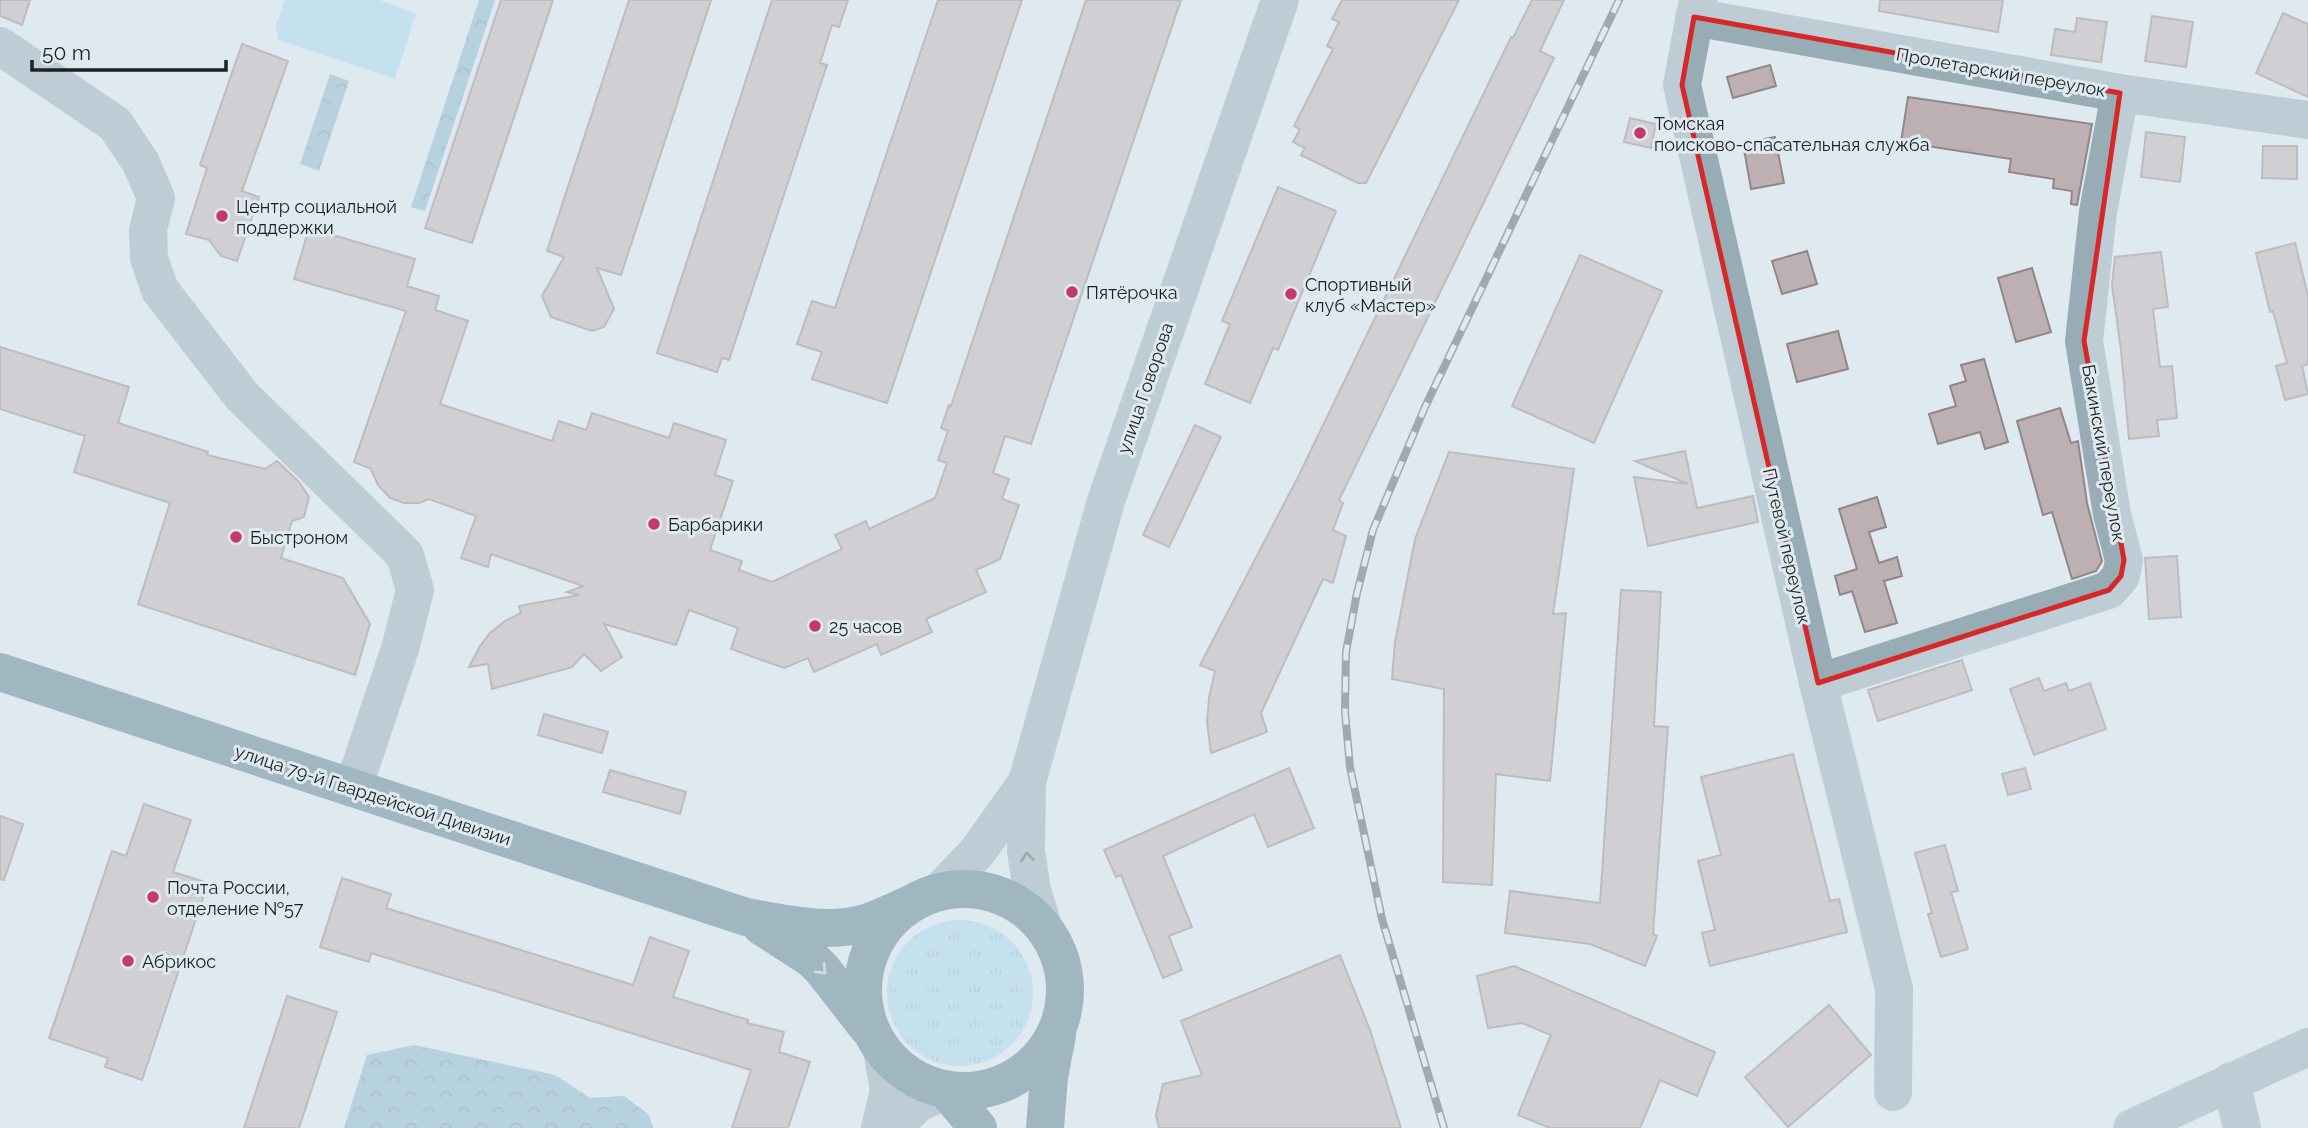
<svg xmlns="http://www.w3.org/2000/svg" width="2308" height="1128" font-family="Raleway,sans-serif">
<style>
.grass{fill:url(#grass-tufts)}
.forest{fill:url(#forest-crowns)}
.garden{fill:#a9d7ed}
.building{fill:#bdb0b3;stroke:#928689;stroke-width:2}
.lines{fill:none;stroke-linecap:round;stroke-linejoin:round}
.minor{stroke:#98acb6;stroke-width:38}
.major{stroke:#557a8b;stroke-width:38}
.rail-casing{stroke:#555b5e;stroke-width:8}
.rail{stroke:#deeaef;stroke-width:5;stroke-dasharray:16;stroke-linecap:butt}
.oneway{stroke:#545f65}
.oneway2{stroke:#b5c8d1}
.marked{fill:none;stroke:#d62828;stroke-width:5;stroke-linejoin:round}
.poi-dot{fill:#c4386c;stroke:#deeaef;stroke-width:2.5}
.labels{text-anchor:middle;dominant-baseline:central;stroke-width:6;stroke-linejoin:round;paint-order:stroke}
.street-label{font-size:18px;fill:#1c2022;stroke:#deeaef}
.poi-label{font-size:18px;fill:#1c2022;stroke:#deeaef;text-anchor:start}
</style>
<defs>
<pattern id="grass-tufts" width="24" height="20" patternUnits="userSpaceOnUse" patternTransform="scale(1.75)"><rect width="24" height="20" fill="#a9d7ed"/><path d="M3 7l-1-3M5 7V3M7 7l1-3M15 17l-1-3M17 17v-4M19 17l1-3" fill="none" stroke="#91b8cb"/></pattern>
<pattern id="forest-crowns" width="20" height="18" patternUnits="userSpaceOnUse" patternTransform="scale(1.75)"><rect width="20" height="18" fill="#88b5cc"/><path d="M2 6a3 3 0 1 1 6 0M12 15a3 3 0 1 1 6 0" fill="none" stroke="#6e93a5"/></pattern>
</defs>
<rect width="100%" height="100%" fill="#deeaef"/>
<circle class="grass" cx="960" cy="993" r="73"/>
<g class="forest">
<polygon points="479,0 495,0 425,211 411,207"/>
<polygon points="330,74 349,81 319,171 300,164"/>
<polygon points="414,1045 555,1075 590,1098 624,1096 649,1115 653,1128 344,1128 367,1055"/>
</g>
<polygon class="garden" points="285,0 379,0 416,13 395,79 278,40 276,25"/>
<g class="building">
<polygon points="0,0 30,0 22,25 0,16"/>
<polygon points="501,0 553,0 472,243 425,228"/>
<polygon points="629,0 711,0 621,275 597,268 614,309 604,327 592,331 551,317 542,296 564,257 547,251"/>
<polygon points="772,0 848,0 839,27 832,25 820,63 827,65 729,360 722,358 717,372 657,353"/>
<polygon points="938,0 1022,0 887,403 812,379 822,352 797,344 812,301 835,308"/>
<polygon points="1086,0 1181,0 1031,444 1005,436 993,473 1009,479 1002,499 1019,505 1000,559 976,570 986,592 926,619 932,632 881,655 877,644 814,672 808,658 784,668 731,649 738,628 689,610 676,645 604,624 622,657 601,671 584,654 572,667 492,689 488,664 469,667 480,646 490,633 505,621 521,613 519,606 579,595 567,592 583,586 491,554 488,567 461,558 476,516 429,499 419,503 404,503 390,498 378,485 371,469 354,462 406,311 294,279 309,228 415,259 407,286 439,296 435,310 468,321 440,404 552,441 559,421 586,430 592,413 669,438 674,423 726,440 715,475 733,481 710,550 742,561 739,570 772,582 842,549 835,535 866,521 869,529 935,498 947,463 938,460 948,431 941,428 949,405 951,406"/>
<polygon points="1342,0 1459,0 1366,183 1358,183 1301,155 1305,148 1293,142 1300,129 1294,126 1333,49 1327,46 1339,22 1332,19"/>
<polygon points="1532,0 1564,0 1540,51 1554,58 1339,500 1343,503 1333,530 1346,536 1333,583 1323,579 1261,713 1267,732 1211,753 1207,722 1209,698 1215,671 1200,665 1298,477 1511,37 1513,38"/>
<polygon points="1880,0 2003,0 1998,32 1879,11"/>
<polygon points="2283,13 2308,24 2308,97 2256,73"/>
<polygon points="2152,16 2193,22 2186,67 2145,61"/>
<polygon points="2077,18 2107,22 2101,62 2051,55 2055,29 2075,32"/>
<polygon points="242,44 288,61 242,191 259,197 237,261 221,256 209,240 186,234 207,168 200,165"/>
<polygon points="1770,65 1776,86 1733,98 1727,77"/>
<polygon points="1908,97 2092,124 2077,205 2071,204 2072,191 2053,188 2054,179 2009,172 2011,159 1901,142"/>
<polygon points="1630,118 1656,124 1651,148 1624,142"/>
<polygon points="2146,132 2185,137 2180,182 2141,177"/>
<polygon points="1775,137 1784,183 1751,189 1743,143"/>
<polygon points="2263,146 2297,146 2297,179 2262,178"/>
<polygon points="1278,187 1336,211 1278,350 1273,348 1250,403 1205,384 1230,324 1222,321"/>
<polygon points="2295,243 2308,296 2308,364 2302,366 2308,394 2285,400 2276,366 2287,363 2273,311 2270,312 2256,253"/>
<polygon points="1807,251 1817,284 1782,294 1772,261"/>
<polygon points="2161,252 2168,307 2153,309 2160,367 2172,366 2177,418 2157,420 2159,436 2129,439 2121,350 2112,285 2115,257"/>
<polygon points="1580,255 1662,291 1594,443 1512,406"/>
<polygon points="2032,268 2051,332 2016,342 1998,278"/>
<polygon points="1838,331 1848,369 1797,382 1787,344"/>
<polygon points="0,347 129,387 118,423 208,452 207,455 265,469 277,461 299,482 309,497 304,517 292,521 281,558 343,578 370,624 355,675 138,604 170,503 74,472 85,436 0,409"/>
<polygon points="1984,359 2008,442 1985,449 1980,432 1938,444 1929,414 1956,406 1950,386 1966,381 1961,365"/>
<polygon points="2060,408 2071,443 2078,441 2087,503 2102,561 2096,571 2072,579 2052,512 2043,515 2017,421"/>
<polygon points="1195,425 1221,437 1169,547 1143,535"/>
<polygon points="1685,451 1697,508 1753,496 1758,522 1648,546 1634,477 1688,484 1635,461"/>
<polygon points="1449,452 1574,469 1553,614 1566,613 1550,781 1496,774 1492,885 1443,882 1444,689 1392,679 1395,642 1415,539"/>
<polygon points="1877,497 1886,527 1869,532 1879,563 1897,557 1902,576 1884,581 1897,623 1865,632 1852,591 1840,595 1835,576 1857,569 1839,509"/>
<polygon points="2177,556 2181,617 2149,619 2145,558"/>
<polygon points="1621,590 1661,592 1654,726 1668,727 1653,934 1657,936 1645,966 1590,944 1505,933 1510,891 1600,903"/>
<polygon points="1962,660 1972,690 1878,721 1868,690"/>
<polygon points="2039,678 2044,691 2066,683 2069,691 2090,683 2106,729 2034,755 2010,689"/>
<polygon points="544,714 608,732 602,753 538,735"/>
<polygon points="1793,754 1830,901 1839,899 1847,932 1710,966 1702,933 1715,930 1698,861 1721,855 1701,777"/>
<polygon points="1289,768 1314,828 1268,847 1254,814 1163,856 1192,927 1169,936 1182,970 1163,978 1121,875 1116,877 1104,850"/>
<polygon points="2025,768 2031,789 2008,795 2002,774"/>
<polygon points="610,770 686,792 680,814 603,792"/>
<polygon points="144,804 191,820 173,872 208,883 142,1080 105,1067 108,1058 49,1038 112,851 126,856"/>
<polygon points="0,816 23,824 4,880 0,879"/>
<polygon points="1945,845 1958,891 1951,892 1968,949 1941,957 1928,914 1932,913 1915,853"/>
<polygon points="342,878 391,894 386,908 633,985 650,937 689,951 673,997 748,1020 747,1023 784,1032 779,1052 810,1062 788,1128 732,1128 751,1070 371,953 369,962 320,947"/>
<polygon points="1340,955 1370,1030 1401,1128 1159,1128 1156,1115 1163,1084 1202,1075 1181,1021"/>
<polygon points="1514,966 1715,1052 1697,1096 1660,1080 1640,1128 1550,1128 1518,1115 1551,1035 1522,1023 1488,1028 1477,976"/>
<polygon points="287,996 337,1012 299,1128 244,1128"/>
<polygon points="1829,1005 1871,1055 1788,1127 1745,1077"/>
</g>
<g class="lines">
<g class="minor">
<polyline points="1698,0 1682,85 1818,683 1894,989 1893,1092"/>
<polyline points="1694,17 2120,93 2308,120"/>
<polyline points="0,46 115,124 141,163 156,198 148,230 149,258 160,290 242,396 405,555 415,590 400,649 353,788"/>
<polyline points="1818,683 2109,590 2121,576 2124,560 2112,514 2084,341 2098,212 2120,93"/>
<polyline points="942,889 978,851 1027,782"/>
<polyline points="1042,923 1032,890 1026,851 1027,782 1106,501 1280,0"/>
<polyline points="2231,1081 2242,1128"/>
<polyline points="880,1128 889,1091 882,1050"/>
<polyline points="892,1128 918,1103 946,1090"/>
<polyline points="2132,1128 2308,1047"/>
</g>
<g class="major">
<path d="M0,672L746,917C787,924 826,934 866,923C881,918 897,910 911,904"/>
<circle cx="964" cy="990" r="101"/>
<polyline points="761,926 812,959 822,969 868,1028"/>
<polyline points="946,1090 978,1128"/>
<polyline points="1045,1128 1049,1077 1057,1035"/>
</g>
<defs>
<polyline id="rail" points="1444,1128 1382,919 1350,767 1345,712 1346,652 1357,593 1373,530 1425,407 1619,0"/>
</defs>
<use href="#rail" class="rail-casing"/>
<use href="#rail" class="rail"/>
</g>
<defs><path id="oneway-chevron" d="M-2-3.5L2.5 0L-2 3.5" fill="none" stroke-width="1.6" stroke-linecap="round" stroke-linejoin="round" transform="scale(1.75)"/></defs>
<use class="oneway" href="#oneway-chevron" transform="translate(1027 857) rotate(-96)"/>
<use class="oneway2" href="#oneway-chevron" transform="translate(822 970) rotate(47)"/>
<path d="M0 0H2308V1128H0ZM1694,17L2120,93L2084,341L2124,560L2121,576L2109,590L1818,683L1682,85Z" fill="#deeaef" fill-opacity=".55" fill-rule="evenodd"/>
<path class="marked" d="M1694,17L2120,93L2084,341L2124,560L2121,576L2109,590L1818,683L1682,85Z"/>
<g class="poi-dot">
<circle cx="1640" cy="133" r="7"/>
<circle cx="222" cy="216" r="7"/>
<circle cx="1072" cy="292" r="7"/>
<circle cx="1291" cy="294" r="7"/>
<circle cx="654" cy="524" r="7"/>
<circle cx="236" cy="537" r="7"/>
<circle cx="815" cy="626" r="7"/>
<circle cx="153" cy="897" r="7"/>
<circle cx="128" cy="961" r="7"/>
</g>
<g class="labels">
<g class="street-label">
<text transform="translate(2001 72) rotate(10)">Пролетарский переулок</text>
<text transform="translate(1145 388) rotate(-71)">улица Говорова</text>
<text transform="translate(2104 453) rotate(80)">Бакинский переулок</text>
<text transform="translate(1787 546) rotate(77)">Путевой переулок</text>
<text transform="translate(373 795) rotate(18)">улица 79-й Гвардейской Дивизии</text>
</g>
<g class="poi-label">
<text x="1654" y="123">Томская<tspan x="1654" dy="21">поисково-спасательная служба</tspan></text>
<text x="236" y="206">Центр социальной<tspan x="236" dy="21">поддержки</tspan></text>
<text x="1305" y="284">Спортивный<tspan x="1305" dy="21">клуб «Мастер»</tspan></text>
<text x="1086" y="292">Пятёрочка</text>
<text x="668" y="524">Барбарики</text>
<text x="250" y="537">Быстроном</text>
<text x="829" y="626">25 часов</text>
<text x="167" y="887">Почта России,<tspan x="167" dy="21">отделение №57</tspan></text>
<text x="142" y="961">Абрикос</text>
</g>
</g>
<path d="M32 60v10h194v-10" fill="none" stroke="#1c2022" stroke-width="3.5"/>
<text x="42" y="60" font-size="21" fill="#1c2022" stroke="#deeaef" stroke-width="5" paint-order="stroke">50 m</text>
</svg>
